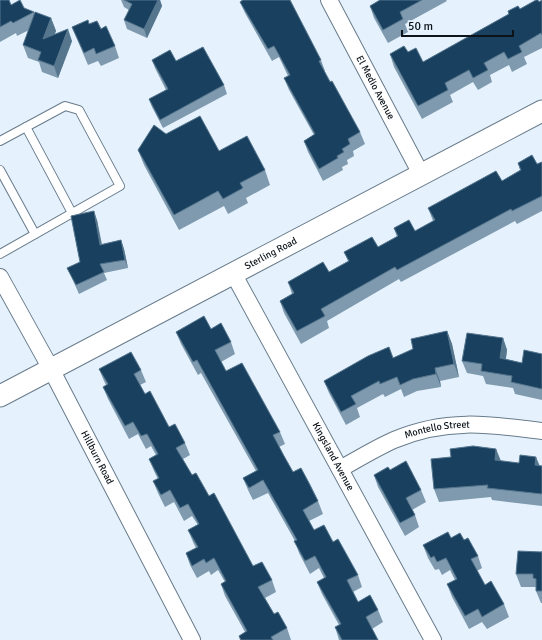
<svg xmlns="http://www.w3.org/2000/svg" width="542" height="640" font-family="Signika,sans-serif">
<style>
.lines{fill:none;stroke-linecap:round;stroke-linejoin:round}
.service-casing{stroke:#687b8b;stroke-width:10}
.minor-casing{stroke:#687b8b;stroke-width:18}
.tertiary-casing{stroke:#687b8b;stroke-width:23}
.service{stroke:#fff;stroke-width:8}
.minor{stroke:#fff;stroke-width:16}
.tertiary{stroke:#fff;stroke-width:21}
.wall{fill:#7f9aae}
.shaded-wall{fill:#56768e}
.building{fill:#19415f;stroke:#56768e}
.labels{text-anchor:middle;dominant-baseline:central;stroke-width:4;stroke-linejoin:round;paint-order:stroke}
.street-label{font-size:10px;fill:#0c1319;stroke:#e5f2fd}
</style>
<rect width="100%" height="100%" fill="#e5f2fd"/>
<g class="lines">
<defs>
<g id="service">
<polyline points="26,127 72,213"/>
<polyline points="0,141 65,106 79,110 120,186 0,254"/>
<polyline points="0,170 35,234"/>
</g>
<g id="minor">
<path id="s1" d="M329,0L421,174"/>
<path id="s2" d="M233,273L433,640"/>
<path id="s3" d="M0,277L51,369L192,640"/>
<path id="s4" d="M340,469C358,459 376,448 394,440C445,418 489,424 542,431"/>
</g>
<g id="tertiary">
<path id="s5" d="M0,396L542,111"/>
</g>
</defs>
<use href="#service" class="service-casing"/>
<use href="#minor" class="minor-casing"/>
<use href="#tertiary" class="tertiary-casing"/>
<use href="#service" class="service"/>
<use href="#minor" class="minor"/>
<use href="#tertiary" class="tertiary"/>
</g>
<g class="wall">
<polygon points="0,0 11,5 24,8 34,12 35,14 51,18 56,31 54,34 72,41 58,78 42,72 39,62 28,58 23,45 29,30 17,36 16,33 0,42"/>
<polygon points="121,0 160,0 162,6 147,38 127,29 124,20 129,10 124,7"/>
<polygon points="241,0 277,0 321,60 325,71 325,72 360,132 365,144 353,151 354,156 347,160 348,164 342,167 343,170 323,181 308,152 304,141 314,135 289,90 284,78 288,76 279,57 272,61 245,13 240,2 242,1"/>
<polygon points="380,0 446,0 447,1 405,24 408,32 388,43 374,18 370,6"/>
<polygon points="542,0 542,48 524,57 527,64 512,72 509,65 490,75 492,82 478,90 473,82 450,95 453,102 422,119 394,67 390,54 408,52 423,62 509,14 508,11 520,9"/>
<polygon points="72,27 101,29 115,46 119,58 101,66 98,61 88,65 77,39"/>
<polygon points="152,60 176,61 224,85 227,94 163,128 152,107 149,99 166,90 155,68"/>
<polygon points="166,134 219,151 265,170 270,185 246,198 248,203 228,214 224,206 179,230 144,165 138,150"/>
<polygon points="542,162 542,211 517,224 515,221 401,282 399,279 327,321 329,328 301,344 284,313 280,301 292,294 288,282 329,272 348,261 344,252 378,247 397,237 394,228 415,231 433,221 428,208 502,181 520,170 518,163 537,164"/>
<polygon points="97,220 102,244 121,240 124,249 128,268 104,273 107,280 79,294 71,276 67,268 80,262"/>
<polygon points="211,329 231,342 235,354 221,362 226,371 280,432 285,444 279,447 293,472 318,501 323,514 309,521 314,530 333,542 358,575 362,587 353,592 358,602 378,610 383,622 372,629 378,640 339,640 335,627 339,625 322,594 317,582 324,578 319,568 310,574 299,553 295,541 268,493 253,500 248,490 243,478 256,471 201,373 198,375 181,344 176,332"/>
<polygon points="447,331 452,344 459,377 440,381 441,387 417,391 404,397 401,389 385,397 383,394 357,408 360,417 346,425 329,393 324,381 393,358 413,349"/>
<polygon points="503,338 507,350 506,359 522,363 542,354 542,400 515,394 513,388 486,384 483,376 467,373 462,361"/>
<polygon points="99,369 141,370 146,382 140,385 145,394 169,427 185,443 190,455 183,459 192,475 209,496 253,566 272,580 276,592 265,598 274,614 287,628 291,640 240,640 239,636 245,632 225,596 221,584 225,582 218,570 211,575 209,571 197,578 190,565 186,553 196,548 193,542 188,530 198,525 192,516 184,521 174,502 165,507 158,493 153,481 158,479 154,471 149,459 156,455 151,446 146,449 138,434 129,439 108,399 103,387 106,385 104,381"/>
<polygon points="496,449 500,461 542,466 542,506 492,500 491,497 439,502 434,489 451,457"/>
<polygon points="390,470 421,490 426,502 412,510 415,515 419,527 405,536 378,487 374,475"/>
<polygon points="451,538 464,540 478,556 482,568 477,571 485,585 504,604 509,617 487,629 482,622 469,629 452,597 447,584 455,580 450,570 442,575 439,569 435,570 428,558 423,545"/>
<polygon points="542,551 542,603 541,603 536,591 536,587 521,587 516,574 542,552"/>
</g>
<g class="shaded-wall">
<polygon points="158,0 160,0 162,6 147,38 144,29"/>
<polygon points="51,18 56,31 48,52 43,39"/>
<polygon points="68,29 72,41 58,78 54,66"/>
<polygon points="94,211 97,220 103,253 100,245"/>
<polygon points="121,240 124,249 128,268 125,260"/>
<polygon points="447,331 452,344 459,377 454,364"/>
<polygon points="503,338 507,350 504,371 500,358"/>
<polygon points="435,368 440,381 441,387 436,374"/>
<polygon points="496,449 501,461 495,460"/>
<polygon points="536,457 541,469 535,465"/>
</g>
<g class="building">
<polygon points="0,0 9,0 11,5 20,0 24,8 34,12 13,23 11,21 0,27"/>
<polygon points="124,0 158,0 144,29 124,20 132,4"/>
<polygon points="243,0 290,0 321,60 319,61 330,82 332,81 360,132 348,139 350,144 342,149 344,152 337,156 338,158 319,169 304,141 315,134 284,78 290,75 274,46 268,49 240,2"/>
<polygon points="380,0 422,0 400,12 403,19 383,30 370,6"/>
<polygon points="536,0 538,0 539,2 542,0 542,35 541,33 519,46 522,52 508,59 504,52 484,63 488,70 473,78 469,70 445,83 448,90 418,106 390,54 404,46 408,52 416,48 423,62 509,14 508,11 518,6 520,9"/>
<polygon points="35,12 51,18 43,39 68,29 54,66 38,60 41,52 23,45"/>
<polygon points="88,20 89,24 97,21 101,29 106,26 115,46 96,54 94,48 84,53 72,27"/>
<polygon points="203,47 224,85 160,120 149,99 168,89 152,60 170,50 176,61"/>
<polygon points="200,116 219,151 247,136 265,170 240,183 243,188 223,199 218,191 174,215 138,150 154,125 166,134"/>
<polygon points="532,155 537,164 542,162 542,196 512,211 511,209 397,270 395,267 321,309 325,316 297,331 280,301 294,293 288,282 323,262 329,272 349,261 344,252 372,237 378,247 398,236 394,228 409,220 415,231 435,220 428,208 496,171 502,181 521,170 518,163"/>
<polygon points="94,211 100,245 121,240 125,260 100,264 104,272 76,285 67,268 80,262 71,216"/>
<polygon points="204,316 211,329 221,323 231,342 215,350 226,371 242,363 280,432 273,435 284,456 293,472 301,468 309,483 318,501 303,510 314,530 324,525 333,542 338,539 358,575 347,580 358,602 370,595 378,610 366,617 378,640 342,640 335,627 341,624 317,582 326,577 315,556 305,561 294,541 297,540 263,480 249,488 243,478 258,470 197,360 193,362 176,332"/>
<polygon points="447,331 454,364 435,368 436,374 413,379 400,385 397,377 380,384 379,381 351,396 356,404 341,412 324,381 368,356 389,347 393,358 413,349 411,339"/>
<polygon points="467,333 503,338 500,358 522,363 524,350 542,354 542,389 511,382 512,376 481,371 482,364 462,361"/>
<polygon points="131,352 141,370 134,374 145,394 150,391 169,427 175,424 185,443 176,448 192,475 196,473 209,496 214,493 253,566 262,562 272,580 258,587 274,614 278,612 287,628 271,637 273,640 241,640 239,636 247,631 221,584 226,581 214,558 206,563 204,559 192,566 186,553 198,547 188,530 199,524 188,504 180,508 170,490 161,495 153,481 159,478 149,459 158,454 147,434 141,436 133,422 125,426 103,387 108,384 99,369"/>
<polygon points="473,446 496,449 495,460 519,463 520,455 536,457 535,465 542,466 542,494 487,488 488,485 434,489 431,459 451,457 450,449"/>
<polygon points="406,461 421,490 406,498 415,515 400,523 374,475 388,467 390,470"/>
<polygon points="448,532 451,538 460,533 464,540 468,538 478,556 471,559 485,585 491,581 504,604 482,617 478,609 465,616 447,584 457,579 446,558 437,562 434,556 431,558 423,545"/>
<polygon points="518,551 542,552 542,551 542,591 536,591 536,579 533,578 533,574 516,574"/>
</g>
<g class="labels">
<g class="street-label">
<text stroke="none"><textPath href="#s1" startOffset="99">El Medio Avenue</textPath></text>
<text stroke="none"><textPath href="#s5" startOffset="306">Sterling Road</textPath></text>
<text stroke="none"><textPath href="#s4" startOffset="106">Montello Street</textPath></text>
<text stroke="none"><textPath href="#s2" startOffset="209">Kingsland Avenue</textPath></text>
<text stroke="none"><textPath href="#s3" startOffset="205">Hillburn Road</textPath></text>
</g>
</g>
<path d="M402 30v6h111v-6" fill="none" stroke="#0c1319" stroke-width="2"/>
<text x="408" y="30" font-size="12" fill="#0c1319" stroke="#e5f2fd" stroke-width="3" paint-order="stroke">50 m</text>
</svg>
